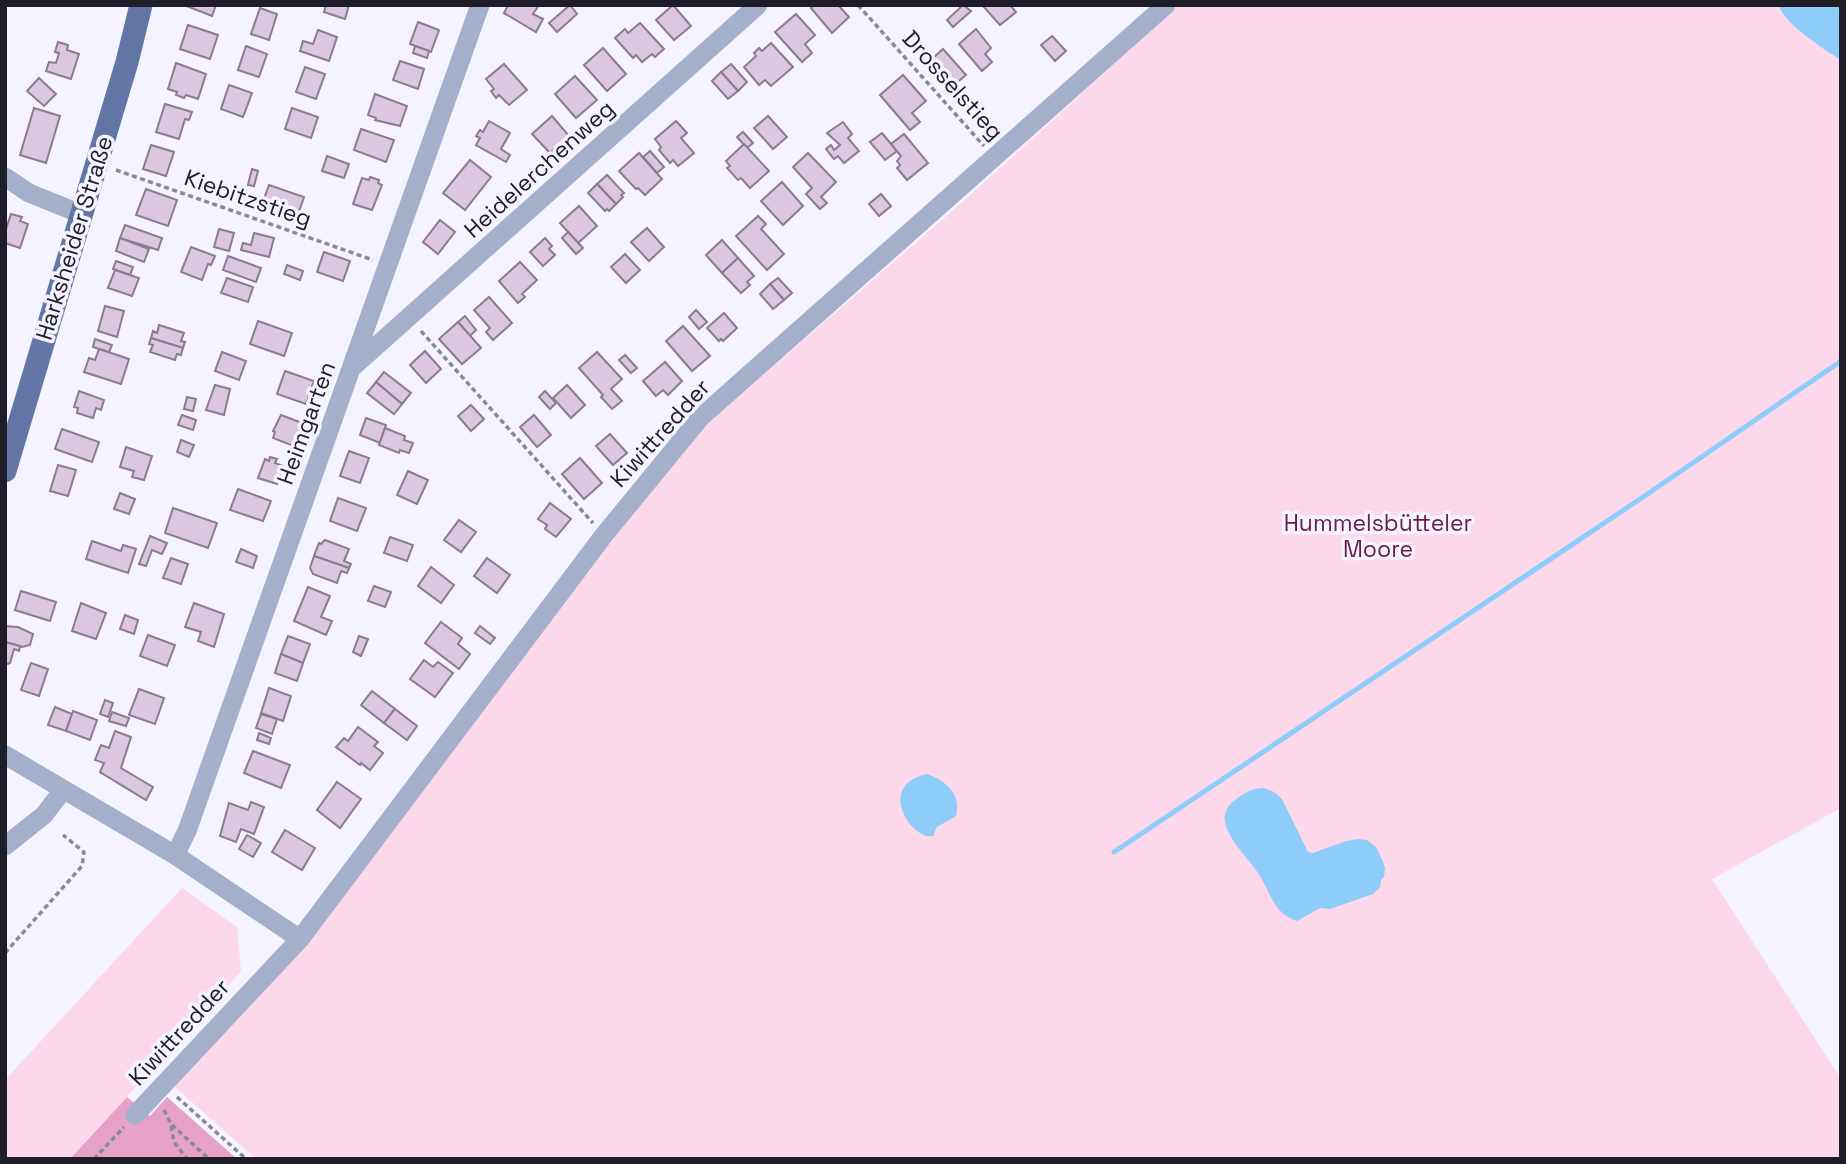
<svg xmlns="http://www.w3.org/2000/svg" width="1846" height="1164" font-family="'Space Grotesk',sans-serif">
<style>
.green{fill:#fdd7ea}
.forest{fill:#e5a2c6}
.water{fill:#8ecdfa}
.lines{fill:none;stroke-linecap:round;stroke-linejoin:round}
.stream{stroke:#8ecdfa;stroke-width:5}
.building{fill:#dbc7df;stroke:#8c7a91;stroke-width:2}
.path{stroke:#8a8893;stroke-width:3.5;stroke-dasharray:5 3.5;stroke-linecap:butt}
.minor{stroke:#a4b0cb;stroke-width:19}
.major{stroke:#6276a5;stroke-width:23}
.labels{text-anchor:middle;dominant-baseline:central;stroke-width:7;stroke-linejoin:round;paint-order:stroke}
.street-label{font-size:23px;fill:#1f1d27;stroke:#f4f3ff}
.park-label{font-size:23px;fill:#681c4c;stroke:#f4f3ff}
</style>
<rect width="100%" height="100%" fill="#f4f3ff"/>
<g class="green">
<polygon points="1179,5 1841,5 1841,808 1712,879 1841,1079 1841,1159 256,1159 174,1086 307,944 641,502 705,426 967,198"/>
<polygon points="182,888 237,927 241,971 70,1159 5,1159 5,1080"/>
</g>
<polygon class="forest" points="127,1097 150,1116 167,1097 237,1159 70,1159"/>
<g class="water">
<path d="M1778,5H1841V60C1822,48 1786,25 1778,5Z"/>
<path d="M927,774C945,780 962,794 956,816L937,827L933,836C912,841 875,785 927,774Z"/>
<path d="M1264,788L1274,792L1282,799L1308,852L1313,853L1346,841L1358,839L1367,840L1376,847L1382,859L1385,868L1384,877L1381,880L1380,887L1373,894L1330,909L1320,908L1297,921C1273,914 1271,892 1258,873C1246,854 1206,821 1235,800C1244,793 1251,788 1264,788Z"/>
</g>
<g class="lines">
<polyline class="stream" points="1114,852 1649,493 1841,361"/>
</g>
<g class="building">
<polygon points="184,5 216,5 212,16"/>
<polygon points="326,5 349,5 345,19 324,12"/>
<polygon points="508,5 539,5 533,14 543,19 536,32 504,13"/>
<polygon points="570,5 577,14 557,32 549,23"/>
<polygon points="673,5 691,26 674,40 656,20"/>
<polygon points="814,5 838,5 849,17 832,33 811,8"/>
<polygon points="963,5 971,11 953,27 947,20"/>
<polygon points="1010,5 1016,12 1000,25 983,6"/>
<polygon points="260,8 277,14 269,40 251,34"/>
<polygon points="796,14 815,35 805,44 812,53 802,62 775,32"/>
<polygon points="418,22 439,30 431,52 410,44"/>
<polygon points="640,23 664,49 655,57 652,54 642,62 636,55 633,58 615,38 625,29 628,33"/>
<polygon points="188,25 218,35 210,59 180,49"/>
<polygon points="976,29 991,48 985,54 992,62 982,71 959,44"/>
<polygon points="318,30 337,37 329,61 300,51 303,41 313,44"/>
<polygon points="1052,36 1066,51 1055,61 1041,45"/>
<polygon points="58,42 68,45 67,50 79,54 71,79 46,71 49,62 56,63 59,53 55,52"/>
<polygon points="771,43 793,67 771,86 765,80 759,85 744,67 756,56 754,53 759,48 762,51"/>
<polygon points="246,46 267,54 259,77 238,70"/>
<polygon points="415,46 429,51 427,58 413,53"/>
<polygon points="603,48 626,74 607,91 584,65"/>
<polygon points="943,49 966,75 948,90 925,65"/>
<polygon points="400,61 424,69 418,89 393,80"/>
<polygon points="176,63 206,74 198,99 186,95 184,98 176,95 177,92 168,89"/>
<polygon points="504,64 527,90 509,105 499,95 496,98 491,91 494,89 486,79"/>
<polygon points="731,64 747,82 738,91 721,72"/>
<polygon points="305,67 325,74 316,99 296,92"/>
<polygon points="721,72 738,91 728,99 712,81"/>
<polygon points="903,75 926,101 912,113 920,122 910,130 880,95"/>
<polygon points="575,76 597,100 576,118 555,94"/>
<polygon points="39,78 56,94 44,106 27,91"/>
<polygon points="229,85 252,93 243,117 221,109"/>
<polygon points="375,94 407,106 400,126 375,120 376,118 368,115"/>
<polygon points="165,104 192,112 189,120 185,119 179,139 156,132"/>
<polygon points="34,108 60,116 46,163 20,155"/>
<polygon points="292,108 318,117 311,138 285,129"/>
<polygon points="552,116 569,136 550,153 532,134"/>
<polygon points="768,116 787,137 773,149 754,128"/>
<polygon points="489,121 510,133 501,149 510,155 506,162 476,145 480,138 476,136 480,130 483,132"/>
<polygon points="676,121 687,133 681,138 694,153 678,166 673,160 670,163 659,150 661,147 655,139"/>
<polygon points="843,122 852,134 848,138 859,151 844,163 838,156 834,159 826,149 831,145 834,150 840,145 827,133"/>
<polygon points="361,129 394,140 386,162 354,150"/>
<polygon points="743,132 753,143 747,148 737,137"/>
<polygon points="882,133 897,151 885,160 870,142"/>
<polygon points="904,134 928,163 907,180 897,168 900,165 897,161 901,156 891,144"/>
<polygon points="744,144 769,171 750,188 741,178 738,180 727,168 730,166 726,161"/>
<polygon points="151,145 174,152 166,176 143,169"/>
<polygon points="650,151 664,167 657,173 643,157"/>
<polygon points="639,153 662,179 645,195 638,188 636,189 619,171"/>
<polygon points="808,153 836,182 821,197 827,203 820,209 806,194 812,188 793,167"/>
<polygon points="327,156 349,164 344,178 322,171"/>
<polygon points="470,160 491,177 465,210 443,193"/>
<polygon points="252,169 258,171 254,186 248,185"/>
<polygon points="607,175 624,193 621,195 623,197 616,204 597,184"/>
<polygon points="370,177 379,180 378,183 382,185 372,210 353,204 362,178 369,180"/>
<polygon points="782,182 803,206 783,225 761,201"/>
<polygon points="597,184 616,204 609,211 607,209 605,211 588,193"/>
<polygon points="269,185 304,197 295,223 260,210"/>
<polygon points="146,189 177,200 168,226 136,215"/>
<polygon points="881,194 891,206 879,216 869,204"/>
<polygon points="579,206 597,226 578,243 560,223"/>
<polygon points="11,214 22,217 20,221 28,224 20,248 5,243 5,232"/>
<polygon points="758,216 766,224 761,229 784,254 767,270 736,236"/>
<polygon points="440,220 455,232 438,254 423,242"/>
<polygon points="125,225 162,238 158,250 120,238"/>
<polygon points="647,228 664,247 649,261 631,242"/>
<polygon points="219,229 234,233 229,251 214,247"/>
<polygon points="568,232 583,248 576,254 562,238"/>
<polygon points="254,233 274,238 269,257 241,250 243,243 251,245"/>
<polygon points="120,238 149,249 144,262 116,251"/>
<polygon points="545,238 552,246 549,249 555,255 543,266 530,252"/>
<polygon points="722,240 738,258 722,273 706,255"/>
<polygon points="191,247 215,256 211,265 208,264 202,280 181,272"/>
<polygon points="324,252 350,261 343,281 317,272"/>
<polygon points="625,254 640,270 626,283 611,267"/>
<polygon points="228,256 261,268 256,282 223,270"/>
<polygon points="738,258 754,276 747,282 750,285 741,293 722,273"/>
<polygon points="116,261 133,267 130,275 113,269"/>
<polygon points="520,262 537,280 522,294 525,297 518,303 499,281"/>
<polygon points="287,265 303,271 300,280 284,274"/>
<polygon points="115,270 139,278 132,296 108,288"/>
<polygon points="227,278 253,287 248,302 221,293"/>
<polygon points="778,278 792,293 784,300 770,284"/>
<polygon points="770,284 784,300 773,309 760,294"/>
<polygon points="489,297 512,323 493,340 486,332 490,328 474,310"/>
<polygon points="105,306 124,311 117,337 98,331"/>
<polygon points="696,310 707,322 699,329 689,317"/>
<polygon points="724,313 737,328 723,341 721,339 719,341 707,328"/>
<polygon points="465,316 476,330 470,336 458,322"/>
<polygon points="258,321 292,333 284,356 250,344"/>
<polygon points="458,322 481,348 462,364 439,339"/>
<polygon points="159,325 184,333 181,341 185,342 183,348 151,338 153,331 157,333"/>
<polygon points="683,326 710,356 692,371 666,341"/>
<polygon points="151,338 183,348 181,355 177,354 175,360 150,352 153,345 149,344"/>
<polygon points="95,339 112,345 109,352 93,347"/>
<polygon points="99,349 129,359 121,384 84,372 89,358 95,360"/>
<polygon points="425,351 441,369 426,383 410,365"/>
<polygon points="222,352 246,361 239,380 215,371"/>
<polygon points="597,352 622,379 611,389 622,401 612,409 601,397 603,395 579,368"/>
<polygon points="625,355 637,368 631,373 619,360"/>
<polygon points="665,362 682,381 668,395 663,390 656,396 643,381"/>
<polygon points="285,371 314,381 306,404 277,394"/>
<polygon points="384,372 411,393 402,404 376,382"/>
<polygon points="376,382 402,404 394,414 367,393"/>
<polygon points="215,385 230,389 224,415 206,410"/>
<polygon points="567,385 585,405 571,418 553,398"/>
<polygon points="79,391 104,400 101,410 96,408 93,418 77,413 78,408 74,407"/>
<polygon points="545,391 556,403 550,409 539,397"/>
<polygon points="187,397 196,399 193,411 184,409"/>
<polygon points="471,405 484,419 471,431 458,416"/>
<polygon points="182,415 196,420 193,430 178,425"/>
<polygon points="281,415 305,424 296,447 273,438 275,432 273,431"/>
<polygon points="534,415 551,435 537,447 520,427"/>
<polygon points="366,418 386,425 380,443 360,435"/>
<polygon points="385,428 405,436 404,440 413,443 409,453 400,450 399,453 379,445"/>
<polygon points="62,429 99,442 92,462 55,449"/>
<polygon points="610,434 627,453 613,465 596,446"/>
<polygon points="181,440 194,445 189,457 177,452"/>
<polygon points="126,447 152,456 144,480 132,477 134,471 120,467"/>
<polygon points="349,451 369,458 360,483 340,476"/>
<polygon points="270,457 277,459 275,463 283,466 277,484 258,478 265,459 269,461"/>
<polygon points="580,458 602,483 584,499 562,474"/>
<polygon points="58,465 76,470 68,496 50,491"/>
<polygon points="408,471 428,480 417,504 397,495"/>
<polygon points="238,489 271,501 263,521 230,510"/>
<polygon points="120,493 135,499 129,514 114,509"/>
<polygon points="338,498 366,508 357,531 330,521"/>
<polygon points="550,503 571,519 556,537 545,529 547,525 538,519"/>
<polygon points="173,508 217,523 208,548 165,533"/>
<polygon points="459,520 476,532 461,552 444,540"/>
<polygon points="150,536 167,543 162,554 152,550 146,566 139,564"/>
<polygon points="390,537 413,545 407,561 384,553"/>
<polygon points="325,540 349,549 344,561 351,564 349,568 314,556 319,543 321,544"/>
<polygon points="92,541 121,551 123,545 136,549 128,573 86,559"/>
<polygon points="241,549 257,556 253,568 236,562"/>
<polygon points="314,556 349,568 347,573 341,571 337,583 313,574 310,568"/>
<polygon points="171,558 188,564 181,584 163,578"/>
<polygon points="487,558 510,575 497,593 474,576"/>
<polygon points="431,567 454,585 441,603 418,586"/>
<polygon points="374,586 391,592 385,607 368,601"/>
<polygon points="308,587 330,596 321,617 332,621 326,635 294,621"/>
<polygon points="21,591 56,602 50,621 15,610"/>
<polygon points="81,603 106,613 96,639 72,631"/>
<polygon points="194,603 224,614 214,647 198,641 201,632 185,627"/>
<polygon points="125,615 138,620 134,634 120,629"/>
<polygon points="441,622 462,638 458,644 470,654 459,669 425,643"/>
<polygon points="5,626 18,627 33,634 30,645 22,647 5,642"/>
<polygon points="480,626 495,638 490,644 475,633"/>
<polygon points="148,635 175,645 167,666 140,656"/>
<polygon points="288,636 310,644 303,663 281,654"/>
<polygon points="359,636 368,639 361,656 353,652"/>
<polygon points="5,642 20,646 19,651 14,649 10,663 8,664 5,663"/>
<polygon points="281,654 303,663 297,681 275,673"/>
<polygon points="424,660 433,667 438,662 453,673 435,697 410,679"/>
<polygon points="31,663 48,669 39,696 21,690"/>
<polygon points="269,688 291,696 283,721 261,713"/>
<polygon points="139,689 164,698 155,724 129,715"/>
<polygon points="372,691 395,709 384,723 361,705"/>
<polygon points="105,700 113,703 108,717 100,714"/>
<polygon points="55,707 72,714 66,731 48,725"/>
<polygon points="395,709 417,726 407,740 384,723"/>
<polygon points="73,711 97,720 90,740 66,731"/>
<polygon points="112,712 129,718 126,726 109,721"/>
<polygon points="261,714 277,719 272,734 256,728"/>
<polygon points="358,727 378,742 374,746 383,753 370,770 361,763 360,765 336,747 344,738 348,741"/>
<polygon points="115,731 131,737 121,768 153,787 146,800 100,772 104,763 95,760 101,745 109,748"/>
<polygon points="259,733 271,738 269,744 257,740"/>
<polygon points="253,751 290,765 281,788 244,773"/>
<polygon points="337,782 361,799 340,828 317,810"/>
<polygon points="251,802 264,807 254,834 241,829 236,842 220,836 229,803 248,810"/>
<polygon points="285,830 315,848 302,870 272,852"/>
<polygon points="247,835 261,843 253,857 239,849"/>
</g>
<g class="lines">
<g class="path">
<polyline points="858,5 984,146"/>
<polyline points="116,170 373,260"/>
<polyline points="421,331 593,523"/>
<polyline points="5,953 82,866 84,852 63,835"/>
<polyline points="177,1097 246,1159"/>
<polyline points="164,1110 171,1124 209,1159"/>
<polyline points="171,1126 174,1142 187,1159"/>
<polyline points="94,1159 124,1127"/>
</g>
<g class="minor">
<polyline points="5,177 29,193 81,214"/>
<polyline points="354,366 758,5"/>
<polyline points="5,755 175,855 300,939"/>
<polyline points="5,846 44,815 63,790"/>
<polyline points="175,855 187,831 480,5"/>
<polyline points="135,1115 300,939 604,535 700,418 1166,5"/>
</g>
<polyline class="major" points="5,471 127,62 141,5"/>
</g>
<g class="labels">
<g class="street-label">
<text transform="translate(953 85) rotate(48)">Drosselstieg</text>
<text transform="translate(539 169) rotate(-42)">Heidelerchenweg</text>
<text transform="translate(248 198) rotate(19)">Kiebitzstieg</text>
<text transform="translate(74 238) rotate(-73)">Harksheider Straße</text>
<text transform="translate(306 423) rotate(-70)">Heimgarten</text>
<text transform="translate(660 433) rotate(-48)">Kiwittredder</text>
<text transform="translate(179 1032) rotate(-47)">Kiwittredder</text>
</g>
<g class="park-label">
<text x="1378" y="523">Hummelsbütteler<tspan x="1378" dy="26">Moore</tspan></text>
</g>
</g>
<rect width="1846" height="1164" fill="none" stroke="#1f1d27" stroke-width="14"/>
</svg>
